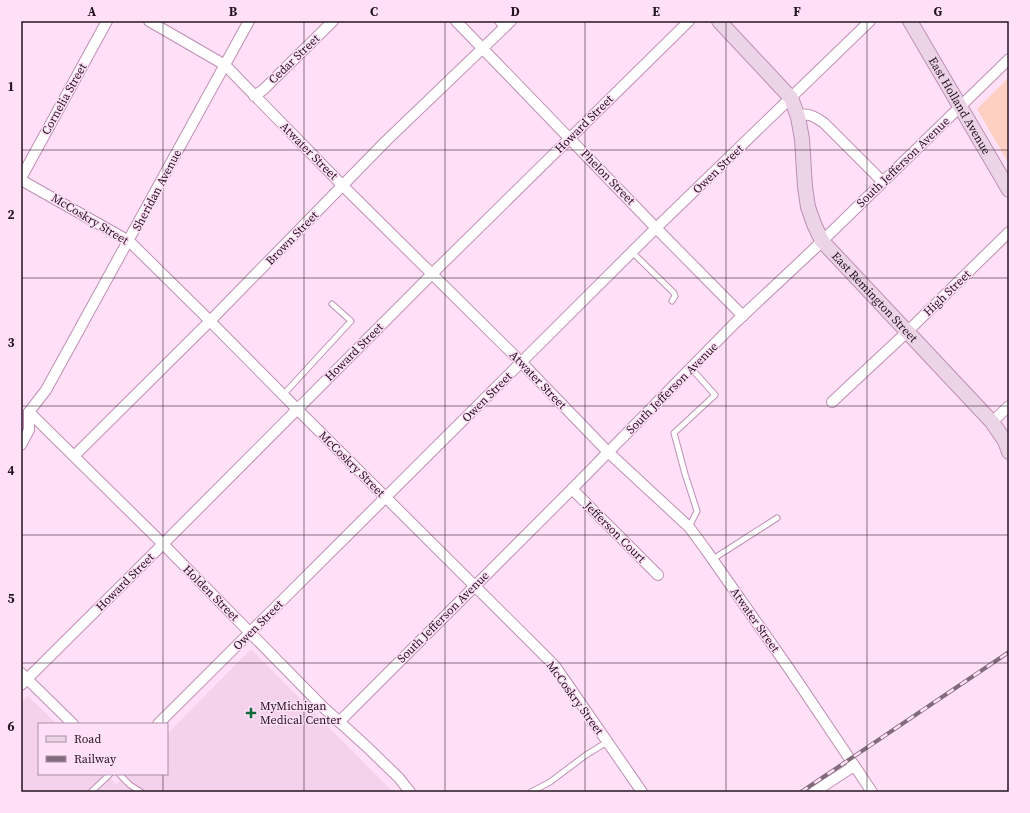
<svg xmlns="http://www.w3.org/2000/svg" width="1030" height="813" font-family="'Source Serif 4',serif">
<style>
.built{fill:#f5d2ec}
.green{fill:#fed0c4}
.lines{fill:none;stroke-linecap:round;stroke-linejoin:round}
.lane-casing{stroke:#bf8fb4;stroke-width:7}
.street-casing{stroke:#bf8fb4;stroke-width:12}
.secondary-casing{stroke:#bf8fb4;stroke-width:16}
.lane{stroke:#fff;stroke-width:5}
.street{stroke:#fff;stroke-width:10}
.secondary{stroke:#ecd4e7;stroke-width:14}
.rail-casing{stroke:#816b7c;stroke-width:4}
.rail{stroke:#ffe0f7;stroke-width:2.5;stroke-dasharray:8;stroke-linecap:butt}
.grid{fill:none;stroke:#251422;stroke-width:1;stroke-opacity:0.55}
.poi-dot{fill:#106a3d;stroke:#ffe0f7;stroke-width:1.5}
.labels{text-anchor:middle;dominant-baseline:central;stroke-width:3;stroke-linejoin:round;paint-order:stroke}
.street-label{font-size:12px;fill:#251422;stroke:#ffe0f7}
.poi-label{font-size:12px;fill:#251422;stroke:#ffe0f7;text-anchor:start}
.neatline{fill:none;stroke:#251422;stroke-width:1.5}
.grid-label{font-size:13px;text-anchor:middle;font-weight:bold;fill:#251422}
</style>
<rect width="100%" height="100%" fill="#ffe0f7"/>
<polygon class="built" points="251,649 393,792 21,792 21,703 28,696 57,724 39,724 39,774 106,774 116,784 127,774 167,774 167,734"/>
<polygon class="green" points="1009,77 1009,164 977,109"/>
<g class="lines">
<defs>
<g id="lane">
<polyline points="497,21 504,29"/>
<polyline points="632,252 674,293 675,296 672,301"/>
<polyline points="283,395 351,321 332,304"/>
<polyline points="689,527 697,511 685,474 674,433 715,395 691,368"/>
<polyline points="713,559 777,518"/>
<polyline points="119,774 130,785 141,792"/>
<polyline points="91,792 110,774"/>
<polyline points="531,792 550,782 586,755 607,742"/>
</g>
<g id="street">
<polyline points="149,21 225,65 343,186 522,363 608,452 689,527 706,550 792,673 872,792"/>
<polyline points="456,21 656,228 743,316"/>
<polyline points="254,96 263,90 333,21"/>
<path d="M797,115C809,113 814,116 824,123L883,182"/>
<polyline points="21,178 107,21"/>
<polyline points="21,180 129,241 201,312 297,409 555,666 642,792"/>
<polyline points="832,402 907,332 1009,232"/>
<polyline points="29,412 163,544 323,707 367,747 399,778 410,792"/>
<path d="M29,412L46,390C114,268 181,144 249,21"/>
<polyline points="992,422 1009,406"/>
<polyline points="21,445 29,430 29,412"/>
<polyline points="74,456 210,321 386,141 511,21"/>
<polyline points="572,489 658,575"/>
<polyline points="21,673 73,724"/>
<polyline points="21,685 163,544 439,267 689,21"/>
<polyline points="339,722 572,489 735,323 813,250 1009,59"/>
<polyline points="158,724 656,228 870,21"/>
<polyline points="814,792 854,766"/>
</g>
<g id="secondary">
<path id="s1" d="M719,21L791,98L798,117L802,139L805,187L808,207L814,224L822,241L992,422L1005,441L1009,452"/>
<path id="s2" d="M910,21L1009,190"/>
</g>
</defs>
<use href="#lane" class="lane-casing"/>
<use href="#street" class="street-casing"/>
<use href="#secondary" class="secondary-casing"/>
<use href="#lane" class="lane"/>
<use href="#street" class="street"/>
<use href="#secondary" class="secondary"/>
<defs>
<polyline id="rail" points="801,792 1009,652"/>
</defs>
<use href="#rail" class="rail-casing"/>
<use href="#rail" class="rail"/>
</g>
<path class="grid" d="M163,21V724M304,21V792M445,21V792M585,21V792M726,21V792M867,21V792M21,150H1009M21,278H1009M21,406H1009M21,535H1009M21,663H1009M163,774V792"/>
<path class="poi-dot" d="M249 707h4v4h4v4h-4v4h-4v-4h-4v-4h4z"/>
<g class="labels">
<g class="street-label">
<text transform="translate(294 59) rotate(-44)">Cedar Street</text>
<text transform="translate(64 99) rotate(-61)">Cornelia Street</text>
<text stroke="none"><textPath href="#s2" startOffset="98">East Holland Avenue</textPath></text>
<text transform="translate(584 124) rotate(-45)">Howard Street</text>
<text transform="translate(309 151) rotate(45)">Atwater Street</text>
<text transform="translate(903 162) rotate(-44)">South Jefferson Avenue</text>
<text transform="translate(718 169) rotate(-44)">Owen Street</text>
<text transform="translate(608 177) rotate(46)">Phelon Street</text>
<text transform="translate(157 190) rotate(-62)">Sheridan Avenue</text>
<text transform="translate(90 219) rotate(31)">McCoskry Street</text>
<text transform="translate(292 238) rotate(-46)">Brown Street</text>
<text transform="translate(947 293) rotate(-44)">High Street</text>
<text stroke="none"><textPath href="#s1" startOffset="330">East Remington Street</textPath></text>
<text transform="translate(354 352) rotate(-45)">Howard Street</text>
<text transform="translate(538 380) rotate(46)">Atwater Street</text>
<text transform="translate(672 388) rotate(-45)">South Jefferson Avenue</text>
<text transform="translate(487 397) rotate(-45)">Owen Street</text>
<text transform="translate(352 464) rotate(45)">McCoskry Street</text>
<text transform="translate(615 532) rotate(45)">Jefferson Court</text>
<text transform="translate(125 582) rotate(-45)">Howard Street</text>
<text transform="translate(211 593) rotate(45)">Holden Street</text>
<text transform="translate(443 617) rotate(-45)">South Jefferson Avenue</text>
<text transform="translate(755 620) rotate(55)">Atwater Street</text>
<text transform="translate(258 625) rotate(-45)">Owen Street</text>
<text transform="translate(575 698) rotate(54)">McCoskry Street</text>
</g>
<g class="poi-label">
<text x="260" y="706">MyMichigan<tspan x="260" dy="14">Medical Center</tspan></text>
</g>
</g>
<rect width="1030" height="813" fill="none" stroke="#ffe0f7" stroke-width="44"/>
<rect x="38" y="723" width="130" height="52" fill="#ffe0f7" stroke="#a88ea2"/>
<rect x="46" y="736" width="20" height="6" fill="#ecd4e7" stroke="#a88ea2"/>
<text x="74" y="743" font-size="12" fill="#251422">Road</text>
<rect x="46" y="756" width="20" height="6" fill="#816b7c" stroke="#a88ea2"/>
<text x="74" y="763" font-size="12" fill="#251422">Railway</text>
<rect x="22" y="22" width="986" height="769" class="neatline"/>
<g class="grid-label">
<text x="92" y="16">A</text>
<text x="233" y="16">B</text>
<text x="374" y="16">C</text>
<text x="515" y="16">D</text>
<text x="656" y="16">E</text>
<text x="797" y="16">F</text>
<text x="938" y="16">G</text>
<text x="11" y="91">1</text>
<text x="11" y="219">2</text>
<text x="11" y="347">3</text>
<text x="11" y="475">4</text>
<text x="11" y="603">5</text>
<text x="11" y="731">6</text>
</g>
</svg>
